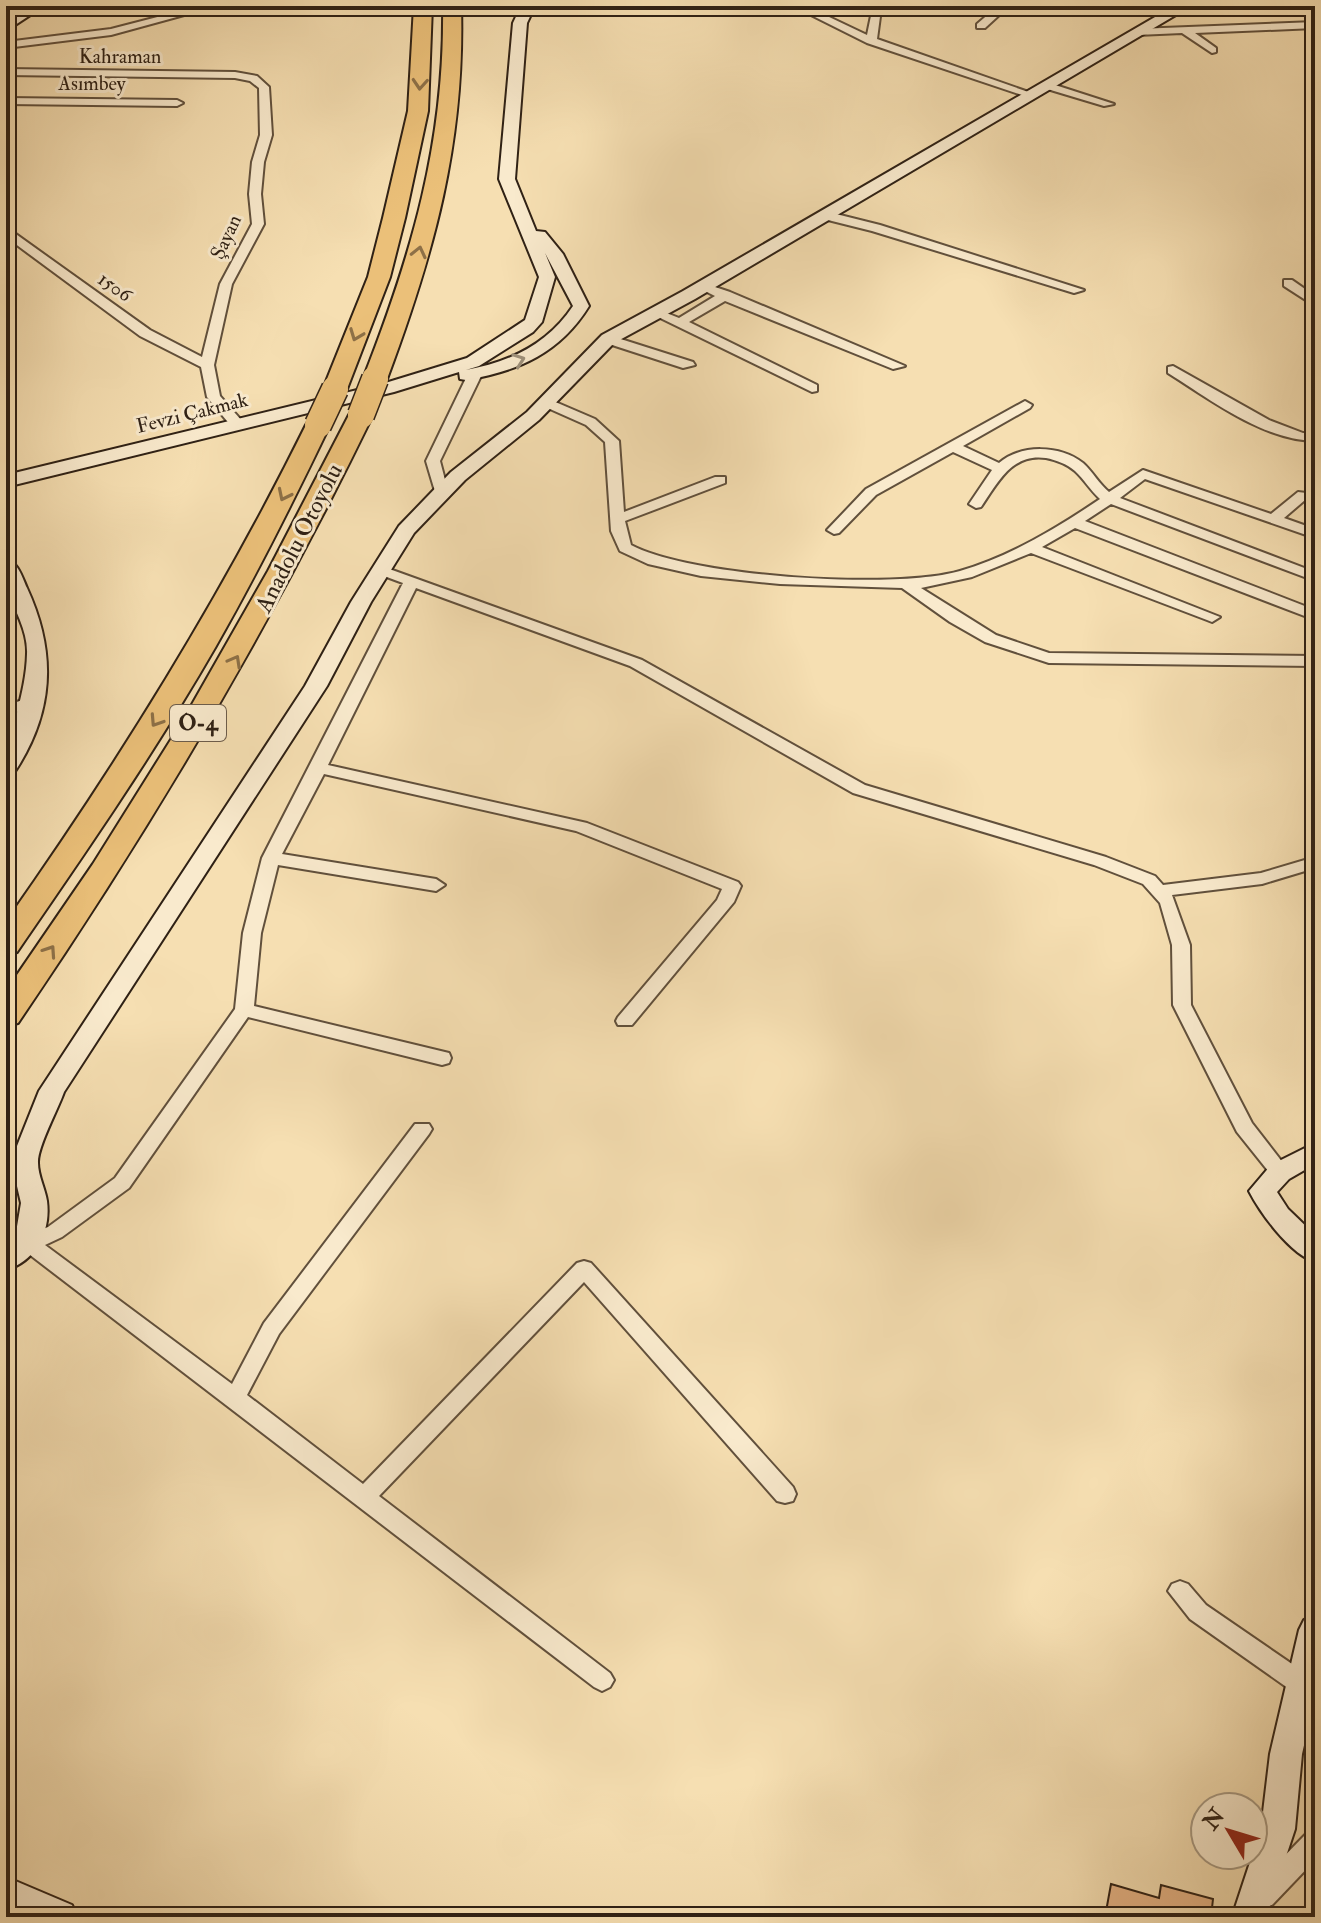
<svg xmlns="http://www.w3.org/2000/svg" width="1321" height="1923" font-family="'IM FELL Double Pica',serif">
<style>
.building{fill:#e5b385;stroke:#2f2115;stroke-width:2}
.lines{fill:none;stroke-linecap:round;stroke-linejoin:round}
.street-casing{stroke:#61503c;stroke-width:4}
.secondary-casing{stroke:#2f2115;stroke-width:4}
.highway-casing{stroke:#2f2115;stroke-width:4}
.street{fill:#f9eacd;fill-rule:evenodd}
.secondary{fill:#f9eacd;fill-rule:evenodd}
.highway{fill:#ebc079;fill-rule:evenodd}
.rail-casing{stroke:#2f2115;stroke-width:6}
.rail{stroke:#f9eacd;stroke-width:4;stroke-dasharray:11;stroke-linecap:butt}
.highway-bridge-casing{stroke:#2f2115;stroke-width:29;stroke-linecap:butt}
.highway-bridge{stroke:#ebc079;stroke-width:26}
.oneway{stroke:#8d7047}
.oneway2{stroke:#9e907a}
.labels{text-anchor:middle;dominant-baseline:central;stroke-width:6;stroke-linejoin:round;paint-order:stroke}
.far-street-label{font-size:20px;fill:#2f2115;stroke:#f9eacd}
.shield{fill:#f9eacd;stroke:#6c5d4c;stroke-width:2}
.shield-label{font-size:22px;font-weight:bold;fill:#2f2115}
.street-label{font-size:24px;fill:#2f2115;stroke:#f9eacd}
</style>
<rect width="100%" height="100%" fill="#f6dfb2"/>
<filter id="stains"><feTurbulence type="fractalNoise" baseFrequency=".0025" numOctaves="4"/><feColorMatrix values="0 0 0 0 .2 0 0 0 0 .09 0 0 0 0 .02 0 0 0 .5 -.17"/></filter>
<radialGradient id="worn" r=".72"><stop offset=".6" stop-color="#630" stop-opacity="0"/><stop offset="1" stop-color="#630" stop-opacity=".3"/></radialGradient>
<polygon class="building" points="1111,1884 1159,1898 1161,1885 1213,1899 1211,1917 1105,1917"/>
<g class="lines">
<defs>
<g id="street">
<polygon points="200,6 217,6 111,35 6,48 6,42 111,29"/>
<polygon points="267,6 281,6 286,10 281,13"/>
<polygon points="793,6 806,6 867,35 872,11 881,9 877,39 1037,95 1028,97 867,43"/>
<polygon points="998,6 1009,6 985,28 977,28 977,24"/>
<polygon points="1315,22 1315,28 1195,33 1216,48 1216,52 1212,53 1182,33 1137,35 1132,32 1137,29"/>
<polygon points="6,69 235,72 257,76 269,87 272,135 264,162 261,194 264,224 232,284 214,365 220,396 242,421 242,427 232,427 207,397 201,367 140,336 6,237 6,227 150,330 202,357 220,284 252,224 249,194 252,162 260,135 259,88 250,81 235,78 6,75"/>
<polygon points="1044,84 1052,84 1114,104 1104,106 1044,88"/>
<polygon points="6,98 177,100 183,103 177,106 6,104"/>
<polygon points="824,211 880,225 1084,290 1074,293 872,231 820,218 818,215"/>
<polygon points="1284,280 1292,280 1315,296 1315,306 1284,286"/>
<polygon points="703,283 730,292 905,366 893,369 725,301 689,322 817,385 817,391 812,392 648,312 654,308 679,318 715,296 697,287"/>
<polygon points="608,335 693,362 695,365 683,368 603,342 603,336"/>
<path d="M1173,366L1269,420L1303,433H1315V441C1263,440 1211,400 1168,373V367Z"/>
<polygon points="475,370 482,374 440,461 449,495 442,499 437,498 426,461 468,374"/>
<path d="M546,398L595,419L619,441L624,512L715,477H725V483L625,521L631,545C691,577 895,590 960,571C1011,556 1057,528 1100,499C1090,490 1084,479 1075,471C1067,464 1056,460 1046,458C1012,453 998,482 981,507L976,508L969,504L992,470L953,452L876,495L839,533L834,534L827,530L866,489L1025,401L1032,405L1030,408L963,446L999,463C1021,444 1060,445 1083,463C1093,472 1099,484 1109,492L1143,470L1271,514L1298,492L1315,494V503L1305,500L1284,518L1315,529V538L1145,479L1120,498L1315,572V581L1111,504L1085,521L1315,610V620L1075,528L1042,547L1220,617L1212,622L1207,620L1031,553L972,577L921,588L996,635L1049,653L1315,656V666L1049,663L985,642L950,622L902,588L780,584L701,576L648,564L620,551L611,531L605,442L586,425L541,405L539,402Z"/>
<polygon points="381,566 642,660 865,785 1106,857 1155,876 1163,885 1261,873 1315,857 1315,868 1262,884 1172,895 1190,945 1191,1005 1252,1123 1290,1172 1287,1177 1273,1177 1237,1132 1173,1005 1172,945 1160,903 1143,884 1094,865 853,793 630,666 416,588 328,765 587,823 738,882 741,886 734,902 632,1025 618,1025 616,1021 618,1017 717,900 722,889 576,831 324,774 282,854 436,879 445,885 436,891 278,865 261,933 254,1006 449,1053 451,1058 449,1063 442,1065 248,1017 129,1188 62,1237 45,1245 232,1384 264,1323 415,1124 429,1124 432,1129 429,1134 279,1334 247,1395 363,1484 577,1263 584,1261 591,1263 793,1487 796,1494 793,1501 785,1503 777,1501 584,1282 379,1496 610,1673 614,1680 610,1687 602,1691 594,1687 21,1248 18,1243 21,1238 48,1227 115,1178 235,1009 243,933 262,858 403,583 376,573 376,567"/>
<polygon points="33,696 39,698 41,701 39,704 6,716 6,706"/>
<polygon points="1180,1581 1188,1584 1206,1605 1311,1677 1315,1685 1311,1693 1303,1696 1295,1693 1190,1619 1168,1591 1172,1584"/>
<polygon points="1315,1830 1315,1860 1272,1905 1263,1908 1254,1905 1250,1896 1254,1887 1306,1834"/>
</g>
<g id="secondary">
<polygon points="28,6 44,6 6,31 6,21"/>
<path d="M521,6H535L527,23L515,179L536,231L545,232L563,254L589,306C560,353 519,371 466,380L460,379L459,372L394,392L6,487V475L382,384L467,358L525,320L539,277L499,179L513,23ZM545,253L573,306C548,344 510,362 466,370L479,366L533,332L542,322L555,277Z"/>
<path d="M1174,6H1191L695,299L614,343L539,420L465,480L414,533L371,602L327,686L64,1092C58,1109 37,1148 38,1163C38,1176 45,1188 47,1201C51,1232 36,1261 6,1270V1245L15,1238L21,1203L11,1161L39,1091L305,686L351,602L399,526L451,472L527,412L602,335L683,291Z"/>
<path d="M6,559C18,562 22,577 27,588C57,653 54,713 14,773L6,775C6,737 26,697 27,654C28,631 15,611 7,590C4,581 6,569 6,559Z"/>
<path d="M1315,1143V1164L1289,1179L1277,1192L1288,1209L1315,1235V1262C1290,1254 1261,1214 1249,1191L1271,1165Z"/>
<polygon points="1315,1616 1315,1698 1302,1754 1295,1829 1266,1917 1232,1917 1261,1829 1270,1754 1299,1630 1304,1620"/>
<polygon points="6,1877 72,1905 77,1917 22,1917 6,1910"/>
</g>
<g id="highway">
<polygon points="414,6 432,6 428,111 405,218 390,277 347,389 343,394 327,394 323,389 368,277 383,218 408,111"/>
<path d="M443,6H461C465,142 434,253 387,379L383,384H367L363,379C412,254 445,142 443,6Z"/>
<path d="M361,408L370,410L373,415C270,627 151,828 18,1023L6,1026V991L93,864L182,722L268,571L349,415L352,410Z"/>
<path d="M318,418L327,420L330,425C294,500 257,574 216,646C155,752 86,852 17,952L6,956V922C119,761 219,601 306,425L309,420Z"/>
</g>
</defs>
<use href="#street" class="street-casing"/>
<use href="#secondary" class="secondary-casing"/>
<use href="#highway" class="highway-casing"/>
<use href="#street" class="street"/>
<use href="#secondary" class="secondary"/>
<use href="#highway" class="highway"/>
<defs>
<polyline id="rail" points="6,11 14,6"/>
</defs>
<use href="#rail" class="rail-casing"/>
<use href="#rail" class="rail"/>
<defs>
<g id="highway-bridge">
<polyline points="361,415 375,379"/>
<polyline points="318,425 335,389"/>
</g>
</defs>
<use href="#highway-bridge" class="highway-bridge-casing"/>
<use href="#highway-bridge" class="highway-bridge"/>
</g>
<defs><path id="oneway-chevron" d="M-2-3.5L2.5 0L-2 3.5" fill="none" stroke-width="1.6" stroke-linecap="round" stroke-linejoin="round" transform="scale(2)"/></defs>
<g class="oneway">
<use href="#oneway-chevron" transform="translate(420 84) rotate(94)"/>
<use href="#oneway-chevron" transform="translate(419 252) rotate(-77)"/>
<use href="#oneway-chevron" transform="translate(356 335) rotate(111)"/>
<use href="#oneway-chevron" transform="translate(284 495) rotate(116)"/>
<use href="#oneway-chevron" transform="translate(235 661) rotate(-61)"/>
<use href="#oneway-chevron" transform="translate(156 721) rotate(123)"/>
<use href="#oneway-chevron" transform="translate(50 951) rotate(-56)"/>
</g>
<use class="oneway2" href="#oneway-chevron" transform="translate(519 360) rotate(-20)"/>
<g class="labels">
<g class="far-street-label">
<text x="120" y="56">Kahraman</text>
<text x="92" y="83">Asımbey</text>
<text transform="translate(226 237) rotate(-65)">Şayan</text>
<text transform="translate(115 287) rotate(35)">1506</text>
<text transform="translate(192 413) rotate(-14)">Fevzi Çakmak</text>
</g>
<rect class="shield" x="170" y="705" width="56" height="36" rx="6"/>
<g class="shield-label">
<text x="198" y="723">O-4</text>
</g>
<g class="street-label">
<text transform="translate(299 538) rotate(-63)">Anadolu Otoyolu</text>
</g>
</g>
<rect width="1321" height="1923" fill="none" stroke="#f6dfb2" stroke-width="32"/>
<rect x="8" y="8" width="1305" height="1907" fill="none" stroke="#2f2115" stroke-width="4"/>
<rect x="16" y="16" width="1289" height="1891" fill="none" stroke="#2f2115" stroke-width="2"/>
<g transform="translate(1229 1831) rotate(308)"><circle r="38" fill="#f9eacd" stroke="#a89a83" stroke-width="2"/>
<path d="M0-6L14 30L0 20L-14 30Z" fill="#8f2418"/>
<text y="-12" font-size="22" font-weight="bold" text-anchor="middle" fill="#2f2115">N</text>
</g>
<rect width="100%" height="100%" filter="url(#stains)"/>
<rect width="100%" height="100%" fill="url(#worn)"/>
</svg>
